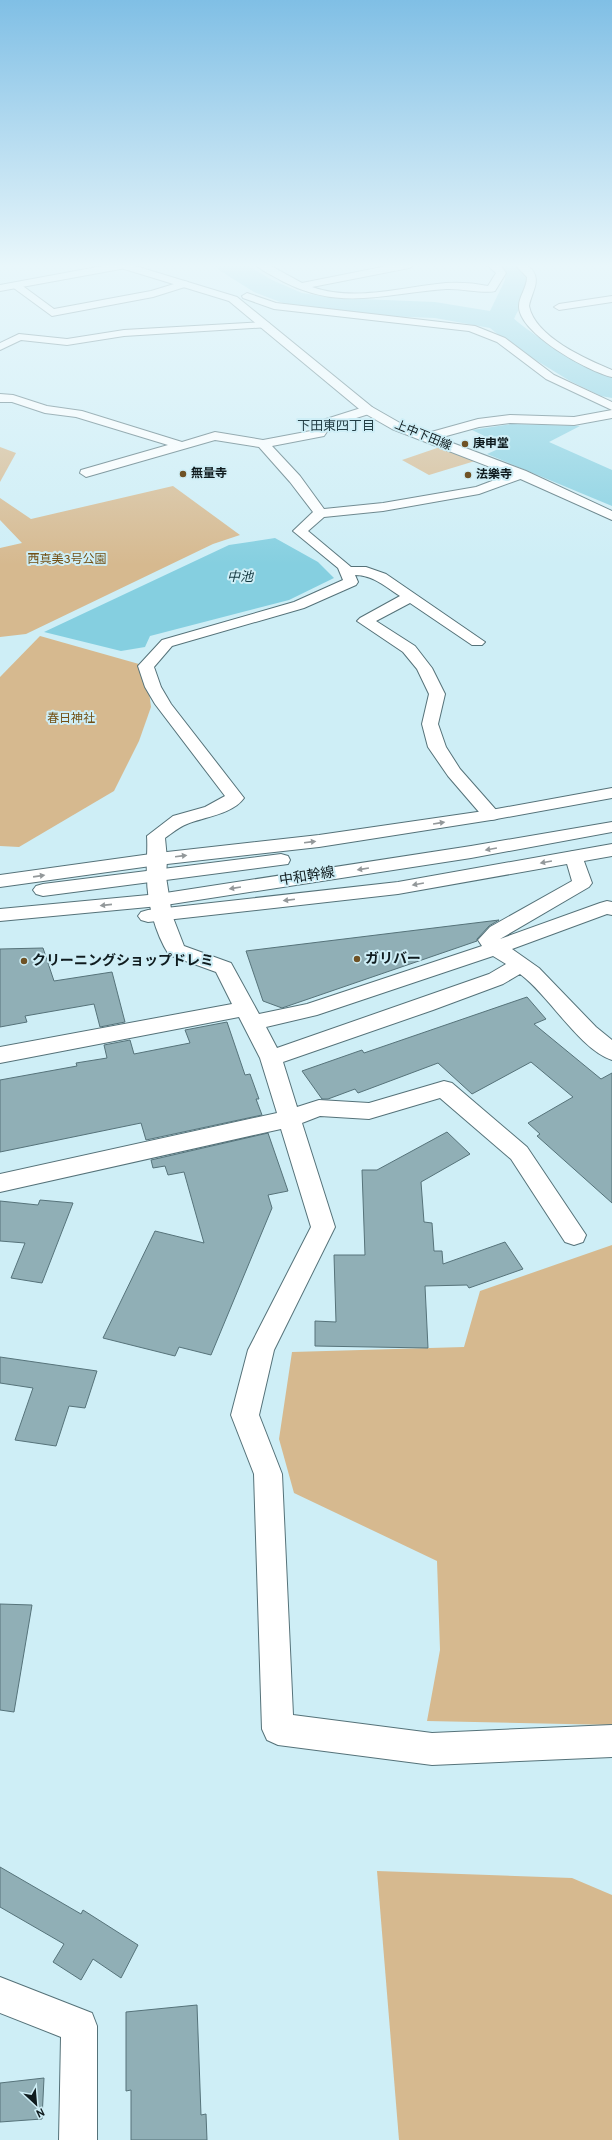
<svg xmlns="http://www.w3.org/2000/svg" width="612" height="2140" font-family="Overpass,'Noto Sans JP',sans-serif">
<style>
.green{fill:#d6b98f}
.water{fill:#85cfe0}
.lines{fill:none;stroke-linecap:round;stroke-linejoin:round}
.river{fill:#85cfe0;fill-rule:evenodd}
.building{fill:#90afb6;stroke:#56737a}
.minor-casing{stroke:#557279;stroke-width:2}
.major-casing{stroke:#557279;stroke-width:2}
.highway-casing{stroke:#557279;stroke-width:2}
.minor{fill:#fff;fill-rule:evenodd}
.major{fill:#fff;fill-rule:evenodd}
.highway{fill:#fff;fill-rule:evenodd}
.oneway{fill:#93989a}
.poi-dot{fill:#6f5225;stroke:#ceeef6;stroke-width:1.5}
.labels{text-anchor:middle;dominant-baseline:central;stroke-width:4;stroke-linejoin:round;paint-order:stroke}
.far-street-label{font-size:12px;fill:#0f1b1e;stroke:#ceeef6}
.far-poi-label{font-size:12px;font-weight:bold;fill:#0f1b1e;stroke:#ceeef6;text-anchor:start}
.far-park-label{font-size:12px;fill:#725015;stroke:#ceeef6}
.far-neighbourhood-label{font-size:13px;fill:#233e45;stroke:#ceeef6}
.far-water-label{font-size:13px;font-style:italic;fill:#11353d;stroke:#ceeef6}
.street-label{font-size:14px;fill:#0f1b1e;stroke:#ceeef6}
.poi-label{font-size:14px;font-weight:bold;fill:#0f1b1e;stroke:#ceeef6;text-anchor:start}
</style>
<rect width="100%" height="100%" fill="#ceeef6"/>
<g class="green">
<polygon points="0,447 16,453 0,482"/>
<polygon points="440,447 475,461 429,475 402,460"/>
<polygon points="173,486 240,535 213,544 26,634 0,637 0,548 22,543 0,520 0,498 31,519"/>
<polygon points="40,636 146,666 151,707 139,741 114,791 19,847 0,846 0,677"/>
<polygon points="612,1245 612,1725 427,1721 440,1650 437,1561 294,1493 279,1439 292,1352 464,1347 480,1291"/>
<polygon points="377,1871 572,1878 612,1895 612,2140 399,2140"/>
</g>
<g class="water">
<path d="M493,315L512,317L529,333L578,367L612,382V396C593,388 572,380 553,369C528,355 510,330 483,321Z"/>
<polygon points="512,424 580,426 549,442 612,470 612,506 487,454 505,446 472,430"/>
<polygon points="275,538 318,562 334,578 289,600 150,636 145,647 121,651 44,632 229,545"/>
</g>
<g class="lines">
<path class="river" d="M215,265H247L272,280L302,293L335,298L435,302L490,311L505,280V274L496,265H526C539,279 520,305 514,319C543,343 578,362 612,378V398L601,396L570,381L511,345L490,328L435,318L335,314L296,308L254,292L219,270Z"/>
</g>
<g class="building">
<polygon points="499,920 489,926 477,939 477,941 282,1008 263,1001 246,951"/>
<polygon points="43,948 54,981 112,972 125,1022 100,1027 94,1004 25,1016 27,1022 0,1027 0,949"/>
<polygon points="527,997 546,1019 534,1024 601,1079 612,1073 612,1203 537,1136 540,1134 528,1123 573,1097 531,1062 472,1094 438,1063 358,1093 355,1089 328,1099 322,1099 302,1071 362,1050 364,1053"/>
<polygon points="227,1022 245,1075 250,1074 259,1099 256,1099 262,1115 146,1140 141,1123 0,1152 0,1080 77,1066 76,1063 107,1058 104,1045 130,1040 134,1054 190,1043 185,1030"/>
<polygon points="447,1132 470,1154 421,1182 424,1222 432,1223 434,1251 442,1251 443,1264 505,1242 523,1269 469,1288 467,1285 425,1286 428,1348 315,1346 315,1321 336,1322 334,1255 365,1255 362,1170 377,1170"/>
<polygon points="268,1133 288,1191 268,1195 272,1208 211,1355 179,1347 175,1356 103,1338 155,1231 204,1243 184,1172 168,1175 165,1166 153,1168 151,1160"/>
<polygon points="40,1200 73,1203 42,1283 11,1278 25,1243 0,1241 0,1201 38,1205"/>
<polygon points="0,1357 97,1371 85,1408 69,1406 56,1446 15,1440 33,1388 0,1383"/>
<polygon points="0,1604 32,1605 14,1712 0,1710"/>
<polygon points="0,1867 81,1914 83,1910 138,1945 121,1978 93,1959 81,1980 53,1962 64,1944 0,1907"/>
<polygon points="197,2005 201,2115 206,2114 207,2140 131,2140 131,2090 126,2091 126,2012"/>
<polygon points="44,2078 42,2119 0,2122 0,2083"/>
</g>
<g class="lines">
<defs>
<g id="minor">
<path d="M256,265H269L302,283L392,265H414L409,268L312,287C355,302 402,287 446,283C460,282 474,283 488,286L496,273L487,265H500L506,273L495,291C485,294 460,288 446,289C386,293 341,312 282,281C274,276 263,272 256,265Z"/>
<path d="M515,265H527C544,278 532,290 529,306C535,337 586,359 612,370V377C589,372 518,333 519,306C519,296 527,288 527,277Z"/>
<polygon points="184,281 188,282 188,286 153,297 52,316 11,286 12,284 20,284 54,309 151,291"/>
<polygon points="247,293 276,303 475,326 505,338 554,375 612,402 612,410 546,379 497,342 469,331 274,309 243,298 242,296"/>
<polygon points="612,296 612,302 559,310 554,307 559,304"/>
<polygon points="265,322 269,323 270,325 269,327 124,336 67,345 21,340 0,350 0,343 19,334 67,339 124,330"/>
<path d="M0,394L13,395L47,406L82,411L182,442L215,432L263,440L316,430L323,420L364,407H372L374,410L372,413L331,426L324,436L272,446L300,476L324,509L383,503L476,487L521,470L527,474L526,477L479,494L383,511L324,517L308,531L351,567H366L386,574L485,642L482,645H472L410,603L376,621L415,646L432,668L445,694L438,724L446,747L460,769L497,811L500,815L497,819L491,820L485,819L448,776L428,747L422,724L429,694L417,669L403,652L357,621L360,618L400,596C386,587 373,575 355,575L358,582L356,585L304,608L172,646L154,667L161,687L171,704L244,798C233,814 204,817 187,824C179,827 172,833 165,838L167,859L166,877L172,915L184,946L231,963L259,1014L307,1004L482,946L478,940L490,927L572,881L565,857L567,853L574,851L581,853L592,883L589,887L500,939L600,903L607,901L612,902V915L607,914L512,949L539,968L596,1027L612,1040V1060C580,1050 548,994 520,974L503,984L433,1010L283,1062L297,1107L319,1100L369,1103L444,1081L452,1083L527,1147L586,1235L583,1242L574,1245L565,1242L511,1159L440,1098L369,1119L320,1116L302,1123L335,1227L274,1350L259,1415L282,1474L293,1715L432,1733L612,1725V1757L432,1765L278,1745L267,1740L262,1729L254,1474L231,1415L248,1350L311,1227L281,1129L0,1192V1174L277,1113L260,1058L239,1017L0,1063V1047L232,1004L216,972L169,955C155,933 147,902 147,877C146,862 148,851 147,836L173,816L205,807L225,796L155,704L145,687L138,666L162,640L294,602L343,580L338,568L293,531L313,512L290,482L259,447L215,440L86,477L80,473L81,470L168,445L76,417L45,413L12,402H0ZM493,956L506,964L489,974L277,1048L266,1027L317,1015Z"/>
<polygon points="612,410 612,418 574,425 510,423 479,427 428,441 422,437 424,434 478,419 510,415 574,417"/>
<polygon points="0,1977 92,2013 97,2026 97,2140 59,2140 61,2037 0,2013"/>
</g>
<g id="major">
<polygon points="132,265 237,297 372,407 400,423 526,471 612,511 612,520 516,477 392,429 364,413 229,301 121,268 119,266"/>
<polygon points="612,788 612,798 491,820 319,847 158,865 0,887 0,875 158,853 319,835 491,810"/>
<polygon points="612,822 612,832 471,858 159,906 0,921 0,909 159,894 471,846"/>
<polygon points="612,844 612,856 398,894 148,922 141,920 138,916 141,912 148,910 398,882"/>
<polygon points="281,854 288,856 290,860 288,864 43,896 36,894 33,890 36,886 43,884"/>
</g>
<polygon id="highway" points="108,265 131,265 126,268 0,291 0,285"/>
</defs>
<use href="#minor" class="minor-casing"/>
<use href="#major" class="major-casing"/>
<use href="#highway" class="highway-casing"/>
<use href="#minor" class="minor"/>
<use href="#major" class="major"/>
<use href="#highway" class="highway"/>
</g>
<defs><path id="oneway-solid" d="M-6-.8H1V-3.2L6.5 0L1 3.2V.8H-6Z"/></defs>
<g class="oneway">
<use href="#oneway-solid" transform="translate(439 823) rotate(-9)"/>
<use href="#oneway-solid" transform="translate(310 842) rotate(-7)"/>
<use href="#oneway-solid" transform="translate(491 849) rotate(170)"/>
<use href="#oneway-solid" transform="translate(181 856) rotate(-7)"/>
<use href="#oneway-solid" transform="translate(546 862) rotate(170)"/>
<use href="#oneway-solid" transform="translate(363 869) rotate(171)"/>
<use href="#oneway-solid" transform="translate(39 876) rotate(-8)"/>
<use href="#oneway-solid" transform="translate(418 884) rotate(170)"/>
<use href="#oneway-solid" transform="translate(235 888) rotate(171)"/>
<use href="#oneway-solid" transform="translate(289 900) rotate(173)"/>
<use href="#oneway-solid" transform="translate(106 905) rotate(174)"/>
</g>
<linearGradient id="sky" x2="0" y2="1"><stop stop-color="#80bfe5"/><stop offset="0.47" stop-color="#e9f7fb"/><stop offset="1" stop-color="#e9f7fb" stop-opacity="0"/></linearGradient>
<rect width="612" height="565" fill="url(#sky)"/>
<g class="poi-dot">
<circle cx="465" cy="444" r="4"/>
<circle cx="183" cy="474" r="4"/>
<circle cx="468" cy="475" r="4"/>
<circle cx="357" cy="959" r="4"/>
<circle cx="24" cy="961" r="4"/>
</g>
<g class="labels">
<g class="far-street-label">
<text transform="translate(423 436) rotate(22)">上中下田線</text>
</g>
<g class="far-poi-label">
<text x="473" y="444">庚申堂</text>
<text x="191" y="474">無量寺</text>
<text x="476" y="475">法樂寺</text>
</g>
<g class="far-park-label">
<text x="67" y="560">西真美3号公園</text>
<text x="71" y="719">春日神社</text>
</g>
<g class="far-neighbourhood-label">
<text x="336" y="427">下田東四丁目</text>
</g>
<g class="far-water-label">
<text x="240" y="578">中池</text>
</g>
<g class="street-label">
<text transform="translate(307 877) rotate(-9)">中和幹線</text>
</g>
<g class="poi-label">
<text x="365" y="959">ガリバー</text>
<text x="32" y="961">クリーニングショップドレミ</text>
</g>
</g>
<g transform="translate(36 2104) rotate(154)" stroke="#ceeef6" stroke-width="3" paint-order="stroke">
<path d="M0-3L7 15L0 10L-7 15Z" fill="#0f1b1e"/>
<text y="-6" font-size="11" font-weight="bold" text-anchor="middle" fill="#0f1b1e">N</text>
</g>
</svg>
